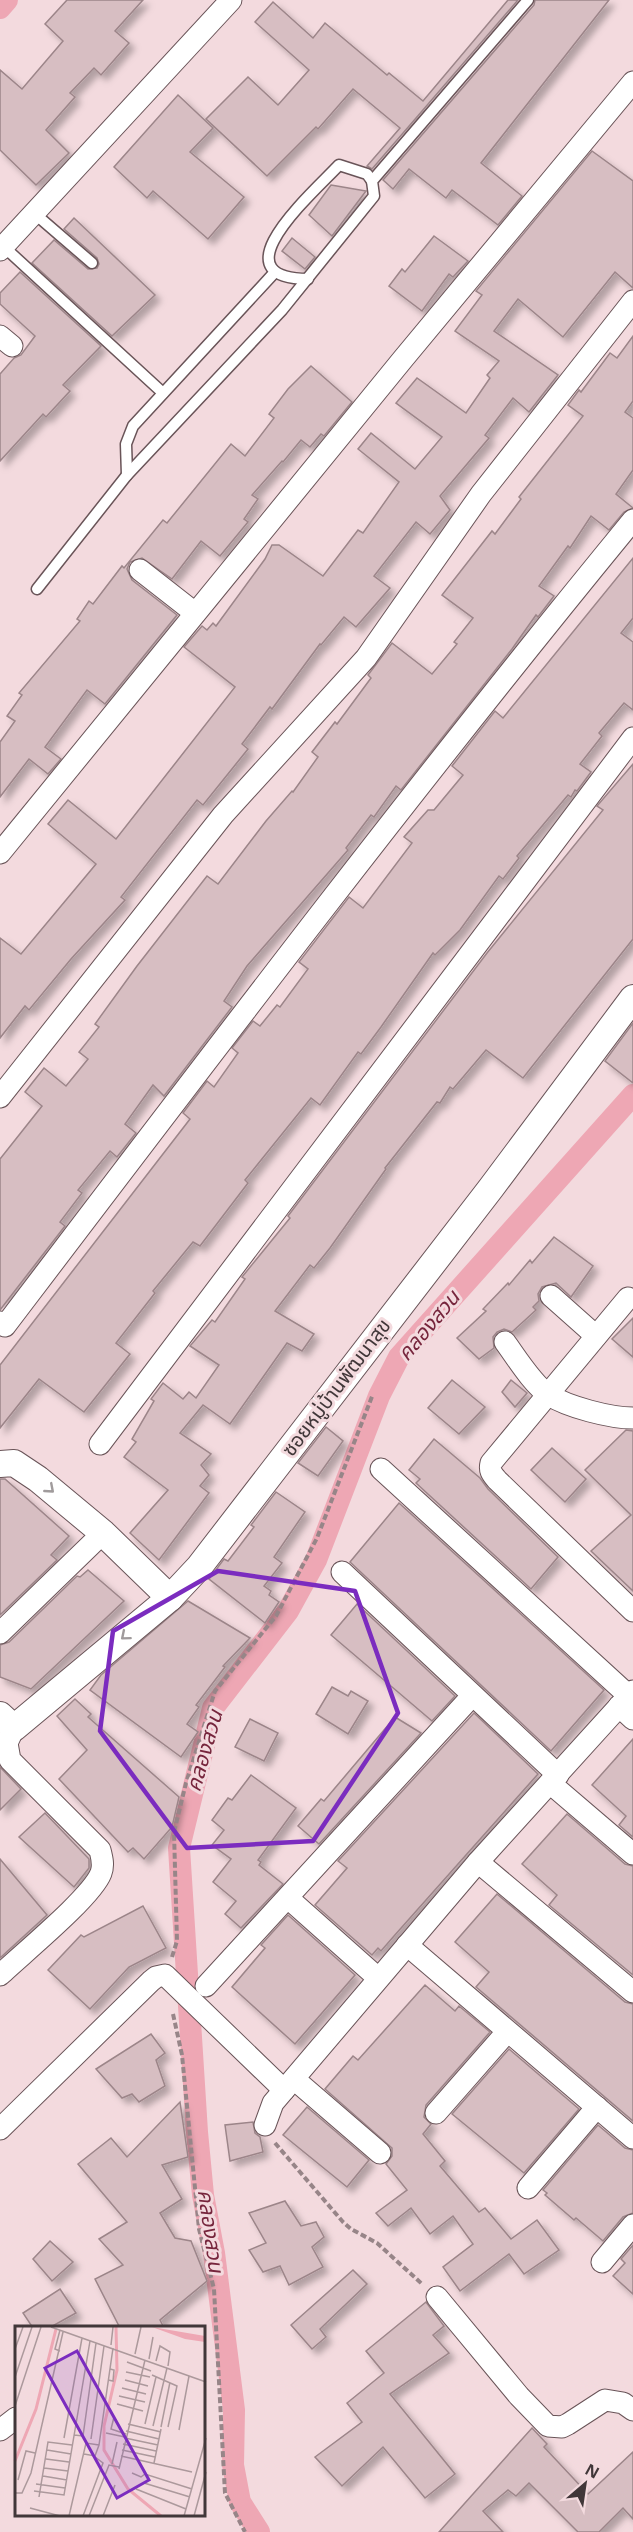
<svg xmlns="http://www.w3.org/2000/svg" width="633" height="2532" font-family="Georgia,'Noto Sans Thai',serif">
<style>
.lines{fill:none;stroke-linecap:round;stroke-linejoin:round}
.canal{stroke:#eea7b4;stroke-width:22}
.building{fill:#d7bec2;stroke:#9c8589;stroke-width:1.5;filter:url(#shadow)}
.service-casing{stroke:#695458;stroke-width:13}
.minor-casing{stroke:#695458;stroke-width:23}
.tertiary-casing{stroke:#695458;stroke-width:28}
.path{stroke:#978588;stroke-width:4;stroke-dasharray:6 3;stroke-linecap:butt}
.service{stroke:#fff;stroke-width:10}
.minor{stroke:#fff;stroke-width:21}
.tertiary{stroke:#fff;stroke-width:26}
.oneway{stroke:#a09b9c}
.marked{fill:none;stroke:#7b2cbf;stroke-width:4.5;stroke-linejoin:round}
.labels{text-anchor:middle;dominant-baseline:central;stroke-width:6;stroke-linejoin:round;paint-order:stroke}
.street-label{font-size:20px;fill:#413739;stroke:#f3dade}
.water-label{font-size:21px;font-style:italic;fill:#76253c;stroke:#f3dade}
.inset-river{fill:none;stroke:#eea7b4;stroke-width:3}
.inset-road{fill:none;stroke:#ac999c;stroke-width:1.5}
.view{fill:#7b2cbf;fill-opacity:0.15;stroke:#7b2cbf;stroke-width:3}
.inset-edge{fill:none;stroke:#413739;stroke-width:3}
</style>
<defs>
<filter id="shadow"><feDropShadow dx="5.5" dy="5.5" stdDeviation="3" flood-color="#0004"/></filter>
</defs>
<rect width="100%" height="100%" fill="#f3dade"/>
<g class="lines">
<g class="canal">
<polyline points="0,8 7,0"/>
<polyline points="259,2532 240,2502 233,2465 234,2410 214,2253 203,2195 197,2132 179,1848 213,1708 288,1611 316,1560 379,1396 399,1357 633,1095"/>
</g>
</g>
<g class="building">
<polygon points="67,0 143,0 115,31 129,43 101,75 94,68 70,93 75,97 46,130 69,153 36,185 0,150 0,70 22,89 63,41 45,24"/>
<polygon points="508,0 518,0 372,169 367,166 400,128 353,89 318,129 316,127 267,176 206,119 248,77 278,105 309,70 255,22 273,2 313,38 325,23 387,75 389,73 423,101"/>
<polygon points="535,0 609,0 481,163 522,196 498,225 452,190 446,198 409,169 393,189 383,180 534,5"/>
<polygon points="178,95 213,128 190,152 244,197 208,239 153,191 147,198 114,167"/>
<polygon points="592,151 633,181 633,288 615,272 563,337 518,299 494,331 558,375 529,412 513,398 485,435 489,438 440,496 450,510 430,534 416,522 374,576 390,588 356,627 344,617 321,645 320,644 272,709 270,707 242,744 248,749 203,805 197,800 121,897 125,900 71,959 29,1010 25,1006 0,1038 0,938 21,954 96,864 48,824 68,800 116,839 235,687 184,647 202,626 207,630 213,623 216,626 265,559 272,545 279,545 323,576 358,530 363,533 399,482 358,449 371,433 415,469 442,437 396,403 417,378 466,413 490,378 487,375 499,361 455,331 482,295 476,291"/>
<polygon points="331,185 366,191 332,236 309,215"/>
<polygon points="74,218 155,295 112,336 32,263 54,240 88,269 97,268 99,264 97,258 64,229"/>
<polygon points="434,236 468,261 453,277 449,274 422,311 389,286 402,269 405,272"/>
<polygon points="292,238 315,257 305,269 282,251"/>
<polygon points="20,272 101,346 63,385 70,391 46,417 43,414 0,461 0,374 14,358 21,355 35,336 0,304 0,293"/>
<polygon points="633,336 633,401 625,412 633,418 633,470 616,494 633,508 624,512 609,530 591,516 570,548 568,546 539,586 554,596 538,617 536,615 512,649 401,790 396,786 374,817 371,815 346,848 348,850 247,966 224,1001 232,1007 164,1096 153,1085 125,1124 136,1133 117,1157 110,1151 78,1190 82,1193 60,1222 65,1226 0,1310 0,1159 42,1106 25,1092 44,1068 66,1086 88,1059 79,1052 99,1027 95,1024 137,966 207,876 218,884 266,821 292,791 293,792 318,757 312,752 335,722 337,724 371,678 368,675 392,643 432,674 457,644 454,642 473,618 442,595 492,531 495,534 521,499 519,497 583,416 568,405 579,390 581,392 610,353 617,358"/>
<polygon points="311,366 352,402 324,436 321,434 310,447 301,440 283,462 282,461 252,495 258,499 244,519 248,522 220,556 201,541 172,579 142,558 130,562 127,569 132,580 177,615 105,704 87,690 45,747 61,759 48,774 29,759 0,797 0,742 15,721 7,716 22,695 19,693 80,621 77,619 89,601 93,604 122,566 124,568 163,520 167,523 231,444 245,456 274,418 269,414 288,389"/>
<polygon points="633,558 633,618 621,633 633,642 633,710 624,703 599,733 602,736 580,764 591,772 577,791 575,790 571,797 568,795 517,856 519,858 503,879 499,876 460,930 435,955 433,953 381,1027 361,1054 358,1052 320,1105 311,1098 245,1180 248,1183 200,1246 193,1242 153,1291 155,1293 116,1343 130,1354 84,1412 39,1379 0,1428 0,1365 190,1119 183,1113 207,1081 214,1087 238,1053 232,1048 253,1021 260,1026 277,1005 280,1007 308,969 299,962 349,897 363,908 412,843 404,837 428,810 434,810 463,775 452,766 495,711 503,718"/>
<polygon points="633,764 633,939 523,1078 486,1050 453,1089 450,1087 440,1103 437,1102 385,1168 386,1169 330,1248 314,1268 310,1265 275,1311 314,1334 302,1351 287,1343 230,1424 203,1405 180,1433 211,1454 201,1465 209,1475 200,1486 209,1493 159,1560 130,1533 168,1490 124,1457 136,1442 132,1439 154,1401 151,1399 163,1383 183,1399 189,1392 196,1398 219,1365 190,1346 212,1320 215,1322 245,1279 242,1277 290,1218 288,1216 487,953 603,810 597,806"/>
<polygon points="633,1023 633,1083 605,1061"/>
<polygon points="554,1237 593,1266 571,1297 556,1283 542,1287 538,1294 539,1301 533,1307 536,1310 512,1332 504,1329 497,1332 493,1337 494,1348 479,1359 457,1338 486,1311 483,1309 508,1283 509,1285 530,1260 532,1263"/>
<polygon points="633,1318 633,1357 612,1339"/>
<polygon points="452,1380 485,1407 459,1434 428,1408"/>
<polygon points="511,1380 527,1393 515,1407 502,1392"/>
<polygon points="326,1427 343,1441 318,1476 298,1463"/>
<polygon points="626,1430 633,1431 633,1591 591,1551 631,1515 585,1470"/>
<polygon points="434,1439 480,1478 488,1489 558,1557 531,1589 416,1483 420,1479 409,1470"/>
<polygon points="552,1448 586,1479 565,1502 531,1470"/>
<polygon points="0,1479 5,1479 69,1536 51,1555 57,1560 0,1615"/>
<polygon points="276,1492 305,1512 274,1557 282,1563 264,1586 271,1591 269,1595 279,1602 265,1623 209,1579 224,1559 228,1561 254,1527 251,1525"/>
<polygon points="399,1503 604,1690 551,1751 350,1562"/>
<polygon points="88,1570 124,1601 31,1689 0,1677 0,1645 9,1642 77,1576 80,1577"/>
<polygon points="188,1601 250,1638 223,1666 225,1667 196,1705 199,1707 187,1724 198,1732 181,1757 90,1690 101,1675"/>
<polygon points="357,1604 455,1696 432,1721 331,1635"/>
<polygon points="332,1687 348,1696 351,1691 368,1701 348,1734 316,1714"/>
<polygon points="75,1699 91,1714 88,1717 179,1797 172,1827 144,1859 133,1848 128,1852 59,1779 87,1750 57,1716"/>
<polygon points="474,1713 538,1774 394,1936 381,1951 378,1948 372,1955 315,1905 347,1868 338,1861"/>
<polygon points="395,1717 421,1733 319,1844 298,1826 321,1799 324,1801"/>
<polygon points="250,1719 278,1733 264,1761 235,1747"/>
<polygon points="633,1739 633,1837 619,1825 626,1816 592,1785"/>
<polygon points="0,1767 21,1789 0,1810"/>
<polygon points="251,1775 296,1808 258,1860 261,1862 259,1865 283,1884 241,1928 225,1914 236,1901 213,1882 231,1859 212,1845 224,1830 212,1820 228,1798 232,1800"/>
<polygon points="45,1813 89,1859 89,1868 74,1887 19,1837"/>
<polygon points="567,1814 625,1864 633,1866 633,1975 549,1905 557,1895 522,1864"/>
<polygon points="0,1859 47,1915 0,1958"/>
<polygon points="497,1894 625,2002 633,2004 633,2121 476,1987 489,1972 455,1942"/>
<polygon points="143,1906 166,1948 129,1967 90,2009 48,1970 81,1935 84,1937"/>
<polygon points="288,1915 355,1975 295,2044 232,1987 265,1948 261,1945"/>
<polygon points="425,1985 455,2011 459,2006 490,2032 426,2105 424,2117 431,2124 423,2134 445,2161 440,2166 479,2212 485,2208 511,2239 537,2220 559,2250 524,2274 509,2254 460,2291 443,2267 473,2244 453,2216 430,2234 411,2208 388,2226 376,2213 407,2190 386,2164 392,2156 392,2148 325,2089 353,2056 358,2060"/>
<polygon points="151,2034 165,2053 156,2060 165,2086 139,2102 132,2094 122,2098 96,2069"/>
<polygon points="509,2049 579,2109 524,2173 452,2114"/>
<polygon points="180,2102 188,2157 162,2165 182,2199 160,2213 175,2238 191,2241 207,2281 160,2320 164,2328 120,2328 95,2279 123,2265 99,2239 127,2222 78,2164 111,2138 127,2157"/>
<polygon points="307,2107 369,2160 347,2187 283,2135"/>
<polygon points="253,2122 255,2133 260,2137 263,2152 230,2161 225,2125"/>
<polygon points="598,2125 625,2148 633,2150 633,2213 623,2217 603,2241 576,2218 574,2220 545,2195 547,2193 543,2190"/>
<polygon points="285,2201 301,2226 316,2222 324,2237 312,2247 323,2267 289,2285 280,2266 263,2272 249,2250 266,2243 249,2213"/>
<polygon points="50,2241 73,2262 52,2281 33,2259"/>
<polygon points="633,2245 633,2294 613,2276 625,2263 621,2259"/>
<polygon points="353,2270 367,2284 320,2329 326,2337 312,2349 291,2325"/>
<polygon points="60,2289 76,2313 49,2328 33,2328 23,2313"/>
<polygon points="426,2302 444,2326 433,2335 449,2353 390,2394 455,2474 425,2498 383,2447 342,2486 315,2457 362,2422 347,2403 384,2373 366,2351"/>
<polygon points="532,2428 547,2444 544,2447 588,2494 633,2452 633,2519 623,2508 599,2532 578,2532 529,2483 516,2496 508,2490 483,2511 503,2532 439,2532"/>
</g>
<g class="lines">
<defs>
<g id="service">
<polyline points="34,213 92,263"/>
<polyline points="3,246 163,393"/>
<path d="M308,279C214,278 315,191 339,165L367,174L372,181"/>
<polyline points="127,475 126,444 133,426 275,272"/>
<polyline points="37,589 127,475 282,310 374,196 372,181 528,0"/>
</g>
<g id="minor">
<polyline points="0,250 231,0"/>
<polyline points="0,336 12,346"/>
<polyline points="140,570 195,613"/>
<polyline points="0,853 403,359 633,82"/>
<polyline points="0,1097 223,815 366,658 481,494 633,301"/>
<polyline points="551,1296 596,1336"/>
<path d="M628,1298L491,1463C489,1471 492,1474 497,1480L633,1611"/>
<path d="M0,1322L5,1326C211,1055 417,783 633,520"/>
<path d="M505,1342C516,1357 533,1385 549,1395C568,1407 610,1418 633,1418"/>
<polyline points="100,1444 633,738"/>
<polyline points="381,1469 629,1696"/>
<polyline points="342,1572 558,1775"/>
<polyline points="0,1633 103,1533"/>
<polyline points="619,1706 633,1719"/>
<polyline points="550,1783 633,1854"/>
<polyline points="478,1862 633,1992"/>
<polyline points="288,1898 378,1978"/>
<polyline points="407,1945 633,2138"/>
<path d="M0,1975C22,1954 92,1897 101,1873C104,1865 102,1858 100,1850L10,1760L7,1743L14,1728"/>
<polyline points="206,1986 472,1696"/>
<polyline points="294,2079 380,2153"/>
<polyline points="436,2113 507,2032"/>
<polyline points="265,2125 273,2103 478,1862 633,1691"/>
<polyline points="0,2129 151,1981 156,1977 165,1975 284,2090"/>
<polyline points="528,2188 597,2107"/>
<polyline points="602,2262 633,2225"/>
<polyline points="437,2297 519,2396 548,2426 562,2427 568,2424 605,2400 623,2403 633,2410"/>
<polyline points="0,2430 16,2418"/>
</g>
<g id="tertiary">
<polyline points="0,1464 14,1463 38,1479 103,1533 170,1598"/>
<polyline points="0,1715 14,1728 170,1598 199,1567 491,1188 633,998"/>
</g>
</defs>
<use href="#service" class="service-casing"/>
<use href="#minor" class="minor-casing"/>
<use href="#tertiary" class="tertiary-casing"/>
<g class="path">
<polyline points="172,1957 177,1941 174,1832 186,1783 215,1691 276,1616 317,1538 373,1394"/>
<polyline points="173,2014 182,2055 199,2229 214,2289 225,2493 245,2532"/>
<polyline points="275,2143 343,2222 351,2229 377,2243 422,2284"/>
</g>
<use href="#service" class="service"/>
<use href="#minor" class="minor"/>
<use href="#tertiary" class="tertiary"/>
</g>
<defs><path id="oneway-chevron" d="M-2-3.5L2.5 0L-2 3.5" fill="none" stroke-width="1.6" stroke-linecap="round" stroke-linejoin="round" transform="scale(1.5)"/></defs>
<g class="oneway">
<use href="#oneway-chevron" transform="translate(50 1489) rotate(41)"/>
<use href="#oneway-chevron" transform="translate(125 1636) rotate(140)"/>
</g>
<path class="marked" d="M218,1571L355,1591L398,1713L313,1841L187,1848L100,1731L113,1631Z"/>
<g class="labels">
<g class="street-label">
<text transform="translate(337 1388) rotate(-53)">ซอยหมู่บ้านพัฒนาสุข</text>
</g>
<g class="water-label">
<text transform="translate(429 1326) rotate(-50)">คลองสวน</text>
<text transform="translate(205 1751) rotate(-74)">คลองสวน</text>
<text transform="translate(210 2231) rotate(82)">คลองสวน</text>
</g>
</g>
<g transform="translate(15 2326)">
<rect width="190" height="190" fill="#f3dade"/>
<path d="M137,1L190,10V16L170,13Z" fill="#eea7b4"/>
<path class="inset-river" d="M101,1L102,44L89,100V124L113,163L146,190M0,135L21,83L41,3"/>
<path class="inset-road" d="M36,1L191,56M45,4L40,23L45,25M96,19L98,1M0,23L8,1M120,28L126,1M134,33L138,11M141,35L145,20L155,26L153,40M112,36L136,45M111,46L135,51M137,49L162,60L153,101M0,51L17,1M93,54L98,55L99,44L95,43M110,54L133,60M107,62L131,68M104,70L130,76M102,78L128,85M0,80L26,1M99,91L96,103L111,108M113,98L146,106M130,98L141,51M138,100L152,42M146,101L155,56M164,104L174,50M111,105L144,113M91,107L110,111M59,109L68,110L81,17M49,112L67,12M110,112L143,119M76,113L89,20M108,118L141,125M32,124L56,128M107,124L140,131M69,128L80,130L84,119L98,22M106,130L177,146M31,133L54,136M139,137L146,103M97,138L102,116M29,142L53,145M104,143L130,34M117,147L126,151L130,148L177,163M28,150L52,154M3,154L11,125L20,127M129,157L175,171M21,158L50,162M121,163L171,183M19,165L49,169L75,15M0,167H7L16,147L48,6M24,171L33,116L57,119M15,182L45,190M54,190L71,117L84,119M68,190L88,137L80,131M74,190L94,139L104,141M88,190L100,159M169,190L191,112M179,190L191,146"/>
<path class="view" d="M62,25L134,154L102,172L30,42Z"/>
<rect width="190" height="190" class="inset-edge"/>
</g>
<g transform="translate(585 2484) rotate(29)" stroke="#f3dade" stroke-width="4.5" paint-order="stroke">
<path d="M0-4.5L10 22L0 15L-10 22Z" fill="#413739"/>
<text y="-9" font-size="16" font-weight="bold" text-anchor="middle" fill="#413739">N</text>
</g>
</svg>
